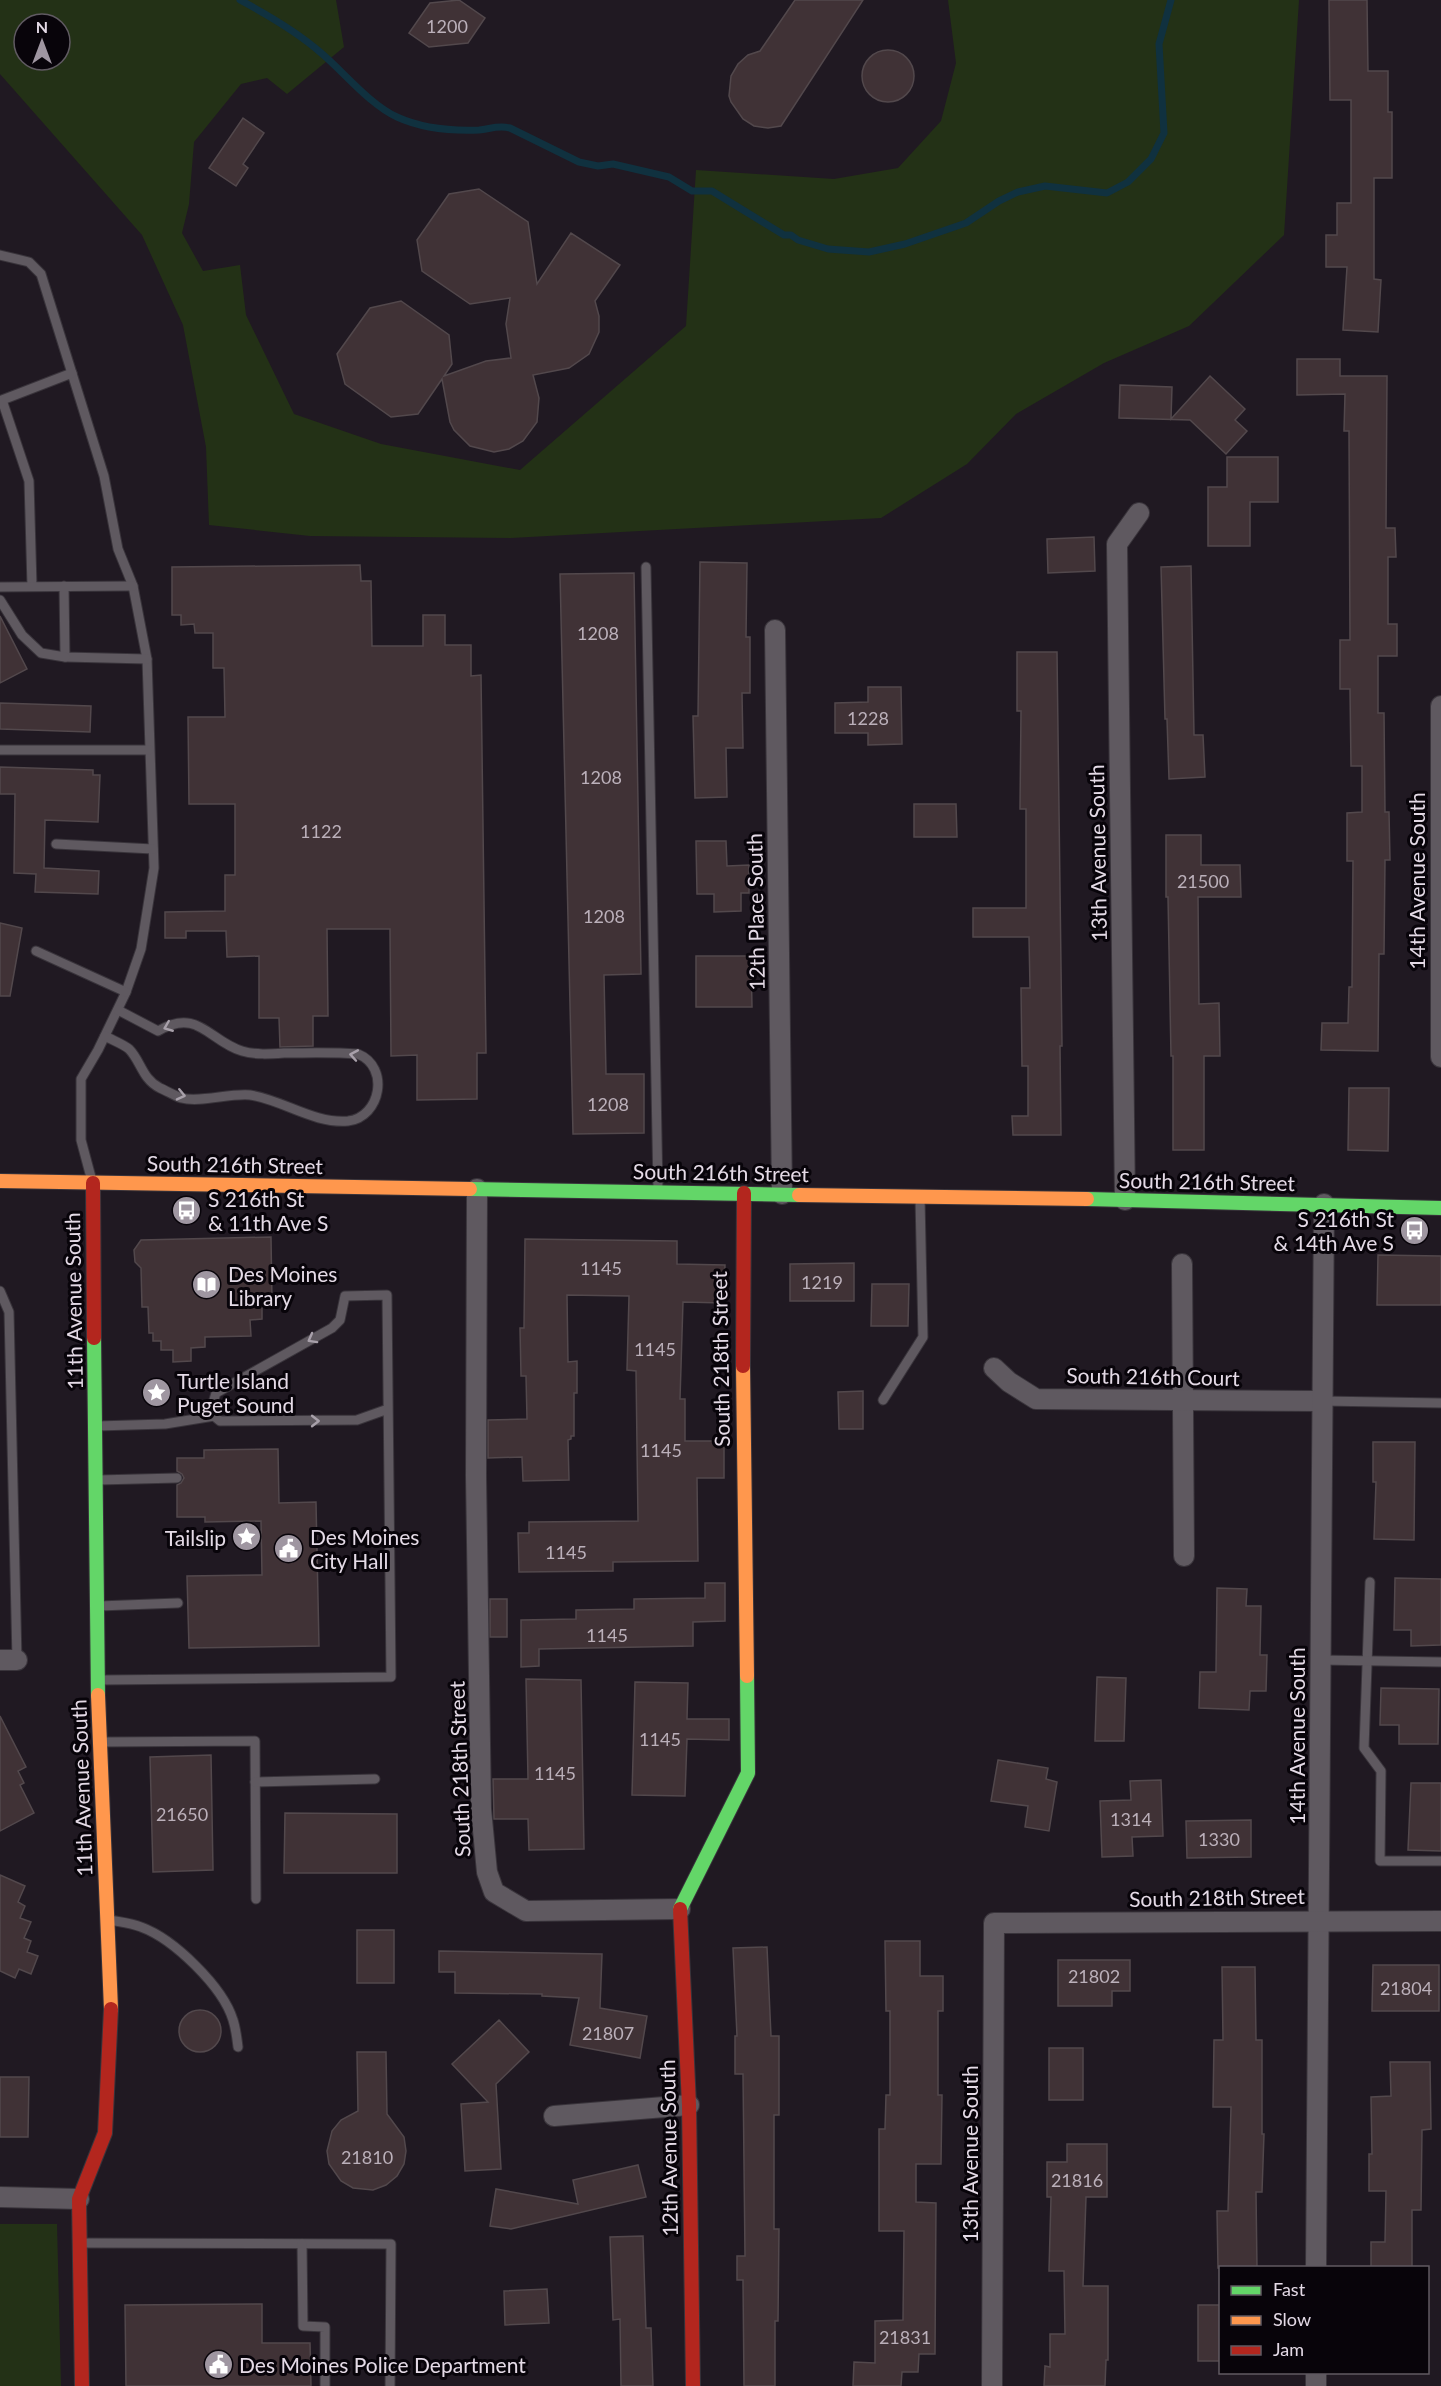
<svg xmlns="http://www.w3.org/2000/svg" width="1441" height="2386" font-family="Lato,sans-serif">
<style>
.green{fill:#233116;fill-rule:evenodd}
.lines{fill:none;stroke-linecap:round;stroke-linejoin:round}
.stream{stroke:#10313f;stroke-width:7}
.building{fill:#403236;stroke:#52484c;stroke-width:1.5}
.lane-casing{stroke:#39343b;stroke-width:11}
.street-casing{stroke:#39343b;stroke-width:22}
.fast-casing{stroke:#39343b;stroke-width:16}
.slow-casing{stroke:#39343b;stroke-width:16}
.jam-casing{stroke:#39343b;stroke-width:16}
.lane{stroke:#5f5960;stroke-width:9}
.street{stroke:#5f5960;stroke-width:20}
.fast{stroke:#63d668;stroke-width:14}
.slow{stroke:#ff974d;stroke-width:14}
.jam{stroke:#b3261e;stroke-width:14}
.oneway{stroke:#a8a0aa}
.labels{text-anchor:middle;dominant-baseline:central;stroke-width:6;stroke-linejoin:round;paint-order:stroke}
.number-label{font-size:18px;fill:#bbb0ba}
.street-label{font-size:21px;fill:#e4dae6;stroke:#08040a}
.poi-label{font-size:21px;fill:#e4dae6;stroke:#08040a;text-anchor:start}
</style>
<rect width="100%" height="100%" fill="#201922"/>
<g class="green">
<path d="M0,0H336L344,47L287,94L267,78L241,84L194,142L189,204L182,233L203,271L240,265L246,315L294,414L381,444L520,470L686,326L696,170L834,179L898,168L941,121L956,63L948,0H1299L1284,235L1189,326L1104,363L1016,414L967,464L881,518L511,538L310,536L209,525L206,447L183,325L142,235L0,74ZM24,24H60V60H24Z"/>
<polygon points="0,2224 57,2224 61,2386 0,2386"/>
</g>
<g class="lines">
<path class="stream" d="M240,0C268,15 296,31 320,52C344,72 369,104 397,117C421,128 453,131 479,130C490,129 498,125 510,128L579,162L598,166L613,164L669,177L692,191H712L784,235H791L798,240L828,249L869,252L905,244L966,223L999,201L1018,192L1045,186L1107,193L1128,182L1151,159L1164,133L1159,44L1171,0"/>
</g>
<g class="building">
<polygon points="459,0 485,18 468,43 429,47 409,33 430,3"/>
<polygon points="795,0 863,0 781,126 768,128 754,126 743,119 731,102 729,96 731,76 738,64 748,55 760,51"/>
<polygon points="1329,0 1367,0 1368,71 1388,71 1388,112 1392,112 1392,178 1374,178 1374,279 1381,280 1378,332 1343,330 1347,267 1326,267 1326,235 1337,235 1337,203 1351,203 1351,100 1330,100"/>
<circle cx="888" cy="76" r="26"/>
<polygon points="243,118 264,133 243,164 248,168 236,186 209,168"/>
<polygon points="479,189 528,222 537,284 571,233 620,265 595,301 599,316 599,332 589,354 569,368 533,375 539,398 537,422 523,441 509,449 494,452 470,446 454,430 450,422 442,379 418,414 391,417 345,384 337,354 370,308 401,301 449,335 452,364 444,376 486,361 511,358 506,324 510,298 470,304 422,271 417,240 449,194"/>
<polygon points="1297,359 1340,359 1340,376 1387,376 1386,528 1395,528 1396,557 1388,557 1388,624 1397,624 1397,656 1378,656 1378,713 1384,713 1385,812 1389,812 1390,860 1385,860 1384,954 1379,954 1378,1051 1321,1050 1322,1023 1348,1023 1349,987 1352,987 1353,861 1347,861 1347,813 1362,812 1362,766 1351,766 1350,689 1340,689 1340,640 1350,640 1349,431 1344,431 1345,394 1297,395"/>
<polygon points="1210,376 1245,409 1235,420 1247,431 1226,454 1190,420 1119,418 1120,385 1172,387 1171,419"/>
<polygon points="1227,457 1278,457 1278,502 1250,502 1250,546 1208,546 1208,487 1227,487"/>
<polygon points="1094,537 1095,571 1048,573 1047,539"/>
<polygon points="700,562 747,563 746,637 750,637 750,693 742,693 743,748 726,748 727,797 695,798 693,716 698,716"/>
<polygon points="360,565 361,581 371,581 372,646 423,646 423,615 445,615 445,645 471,645 471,676 481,675 486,1053 477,1053 477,1099 417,1100 417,1055 391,1056 390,929 327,929 328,1016 313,1016 313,1046 280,1047 279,1018 259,1018 259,956 227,957 226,931 186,931 186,938 165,938 165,912 225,911 225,875 235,875 235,804 189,804 188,717 225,717 224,668 213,668 213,633 195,633 194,624 181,625 181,615 172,615 172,567"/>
<polygon points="1191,566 1194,735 1203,735 1205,777 1169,779 1167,719 1165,719 1161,567"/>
<polygon points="634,573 641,974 604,975 606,1074 644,1074 644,1133 573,1134 560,574"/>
<polygon points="0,616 27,669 0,683"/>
<polygon points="1017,652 1057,652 1062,1046 1060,1046 1061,1135 1013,1135 1012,1116 1028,1116 1028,1066 1022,1066 1021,988 1030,988 1029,937 973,937 973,908 1026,908 1026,809 1020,809 1021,711 1017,711"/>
<polygon points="868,687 901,687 902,744 868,745 868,733 835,733 835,703 868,702"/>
<polygon points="0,703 91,706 90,732 0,729"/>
<polygon points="0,767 93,770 93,775 100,775 98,822 45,820 44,868 99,871 98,894 35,892 36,874 14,873 15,794 0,794"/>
<polygon points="914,804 956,804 957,837 914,837"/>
<polygon points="1166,835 1201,835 1201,865 1240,865 1241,897 1198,897 1199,1004 1219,1003 1220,1056 1204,1056 1204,1150 1173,1150 1173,1056 1171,1056 1168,897 1166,897"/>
<polygon points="696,841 726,841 727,866 749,865 749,893 741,893 741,911 714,912 714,894 697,894"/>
<polygon points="0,923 22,928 10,996 0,996"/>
<polygon points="696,956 751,956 752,1007 696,1007"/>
<polygon points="1349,1088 1389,1088 1388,1151 1348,1150"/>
<polygon points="271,1237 272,1301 262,1301 262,1319 250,1320 251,1336 205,1337 205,1347 191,1348 191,1361 173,1362 173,1350 161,1350 161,1341 153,1341 153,1333 149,1333 148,1307 142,1307 141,1268 135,1262 134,1250 141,1240"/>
<polygon points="525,1239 677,1241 677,1264 725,1265 724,1303 683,1302 680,1399 685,1399 685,1441 724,1441 724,1478 697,1478 698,1561 613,1562 613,1571 519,1572 518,1533 529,1533 529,1522 638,1521 636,1371 627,1370 629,1296 567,1295 568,1362 577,1361 577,1393 574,1393 574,1436 571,1436 571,1439 568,1440 569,1480 523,1481 522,1457 488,1458 488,1420 527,1419 526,1376 521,1376 520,1328 524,1328"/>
<polygon points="1378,1255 1441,1256 1441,1305 1377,1305"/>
<polygon points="854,1263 854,1301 790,1301 790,1264"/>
<polygon points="872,1284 909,1284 908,1326 871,1326"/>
<polygon points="863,1391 863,1429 839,1429 838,1392"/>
<polygon points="1373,1442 1415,1442 1414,1540 1374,1539 1376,1482 1373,1482"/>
<polygon points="278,1449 279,1503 316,1502 319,1646 189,1648 187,1576 262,1575 261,1521 205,1522 205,1517 177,1517 177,1485 181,1483 184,1478 182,1474 177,1471 177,1458 204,1458 204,1450"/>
<polygon points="1395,1578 1441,1579 1441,1645 1411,1646 1411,1630 1394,1630"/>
<polygon points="705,1583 725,1583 725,1621 693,1622 693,1646 539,1649 539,1666 521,1667 521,1620 576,1619 576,1610 634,1609 634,1599 705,1598"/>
<polygon points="1217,1588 1247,1589 1246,1606 1261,1606 1260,1655 1267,1655 1266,1691 1250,1691 1249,1710 1199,1708 1200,1672 1216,1672"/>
<rect x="490" y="1599" width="17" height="38"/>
<polygon points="1097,1677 1126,1678 1124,1741 1095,1741"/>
<polygon points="526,1679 581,1680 584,1849 529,1850 528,1819 494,1819 493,1779 528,1779"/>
<polygon points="635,1682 688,1683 687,1719 729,1719 729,1740 687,1739 685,1796 632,1795"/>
<polygon points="1381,1688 1439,1689 1438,1744 1399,1744 1399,1725 1380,1725"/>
<polygon points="0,1716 26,1767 18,1771 24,1783 20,1785 34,1813 0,1831"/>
<polygon points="211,1755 213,1870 153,1872 150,1757"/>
<polygon points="998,1760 1048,1768 1046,1779 1057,1782 1049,1831 1025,1827 1028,1806 991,1801"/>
<polygon points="1161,1780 1163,1836 1132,1837 1133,1856 1102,1857 1100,1801 1131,1800 1130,1781"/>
<polygon points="1411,1783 1441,1783 1441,1851 1408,1850"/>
<polygon points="285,1813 397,1814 397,1873 284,1873"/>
<polygon points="1251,1820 1251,1857 1187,1858 1186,1821"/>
<polygon points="0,1875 25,1886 18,1902 25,1906 20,1918 31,1922 24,1938 31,1941 27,1952 38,1956 31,1974 19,1969 15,1978 0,1971"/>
<rect x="357" y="1930" width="37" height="53"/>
<polygon points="885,1941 920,1941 920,1976 943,1976 943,2011 938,2011 938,2095 942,2095 941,2164 916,2164 916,2202 936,2203 935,2354 919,2354 918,2372 902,2372 901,2386 853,2386 854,2362 875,2363 875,2321 903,2320 904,2231 879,2231 879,2129 885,2129 886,2095 890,2095 890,2011 886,2011"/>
<polygon points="767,1947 771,2036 779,2036 779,2115 774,2115 774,2229 779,2229 778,2321 775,2321 775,2386 744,2386 743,2280 737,2280 737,2256 745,2256 743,2074 735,2074 735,2036 737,2036 733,1948"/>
<polygon points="439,1951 602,1954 600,2008 647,2016 640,2058 570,2045 579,1998 542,1996 542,1994 455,1993 455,1972 439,1972"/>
<polygon points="1058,1960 1130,1960 1130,1991 1112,1991 1112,2006 1058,2006"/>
<polygon points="1373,1965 1439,1965 1439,2011 1372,2011"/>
<polygon points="1222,1967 1255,1967 1256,2040 1262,2040 1262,2134 1264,2134 1262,2192 1256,2192 1257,2268 1218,2268 1217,2211 1228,2211 1231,2107 1213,2107 1214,2040 1223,2040"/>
<circle cx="200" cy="2031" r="21"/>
<polygon points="499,2020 529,2052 496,2084 501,2169 465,2171 461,2104 488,2102 452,2064"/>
<rect x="1049" y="2048" width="34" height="52"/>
<polygon points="357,2052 386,2052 387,2114 404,2137 406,2151 404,2164 397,2176 386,2185 373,2190 353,2188 341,2181 329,2164 327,2151 332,2131 341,2120 358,2111"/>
<polygon points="1390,2062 1430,2062 1431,2129 1422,2130 1421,2210 1412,2210 1412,2268 1371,2268 1371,2242 1385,2242 1386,2191 1369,2191 1369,2154 1372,2154 1371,2097 1391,2096"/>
<polygon points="0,2077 29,2077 28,2137 0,2137"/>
<polygon points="1067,2144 1107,2144 1107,2197 1086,2197 1083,2286 1108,2286 1108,2360 1106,2360 1105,2386 1044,2386 1045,2366 1050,2367 1050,2334 1065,2334 1064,2271 1049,2271 1051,2197 1047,2197 1047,2162 1067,2162"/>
<polygon points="638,2165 646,2197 511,2229 490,2226 496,2189 578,2204 573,2180"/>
<polygon points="643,2236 646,2328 651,2328 653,2386 621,2386 620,2319 613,2320 610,2237"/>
<polygon points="547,2289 549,2323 505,2325 504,2291"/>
<polygon points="262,2304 262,2343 310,2343 311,2386 126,2386 125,2305"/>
<rect x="1198" y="2305" width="23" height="56"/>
</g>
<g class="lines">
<defs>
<g id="lane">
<polyline points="0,255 29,262 41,274 104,476 118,549 133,586 147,659 154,868 141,949 126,992 98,1050 81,1079 81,1140 92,1181"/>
<polyline points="646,567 658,1189"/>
<polyline points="32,586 29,481 2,400 72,373"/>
<polyline points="64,586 65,657 147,659"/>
<polyline points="0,587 133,586"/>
<polyline points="0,600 22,635 41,653 65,657"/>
<polyline points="0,750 149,750"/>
<polyline points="56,844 153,849"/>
<polyline points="36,951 126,992"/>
<path d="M105,1036C112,1040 123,1044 129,1049C141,1061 142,1079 160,1088C167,1091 175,1096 181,1098C201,1103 229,1093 250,1095C283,1100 314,1124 348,1121C381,1117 390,1067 358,1054C333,1052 308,1053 284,1053C270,1054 255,1055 242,1051C209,1041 198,1007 158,1031L118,1010"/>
<polyline points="0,1291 9,1312 17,1660"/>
<polyline points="883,1400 923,1337 920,1198"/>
<polyline points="1322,1401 1441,1403"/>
<polyline points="97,1426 165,1424 214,1416"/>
<polyline points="98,1480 177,1478"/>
<polyline points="1370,1582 1364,1748 1381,1771 1380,1861 1441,1861"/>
<polyline points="99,1606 178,1603"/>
<polyline points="1320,1660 1441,1662"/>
<polyline points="100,1680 391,1677 387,1295 345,1296 340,1320 332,1328 216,1393 213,1403 214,1416 220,1421 357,1420 388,1409"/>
<polyline points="102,1742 255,1741 256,1899"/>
<polyline points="255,1782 375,1779"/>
<path d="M110,1920C120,1922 131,1923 141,1927C174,1939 223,1987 233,2020C236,2029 237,2039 238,2047"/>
<polyline points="82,2243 391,2244 390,2386"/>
<polyline points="302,2244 303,2326 325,2327 325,2386"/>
</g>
<g id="street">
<polyline points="775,630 782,1194"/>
<polyline points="1441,706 1441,1057"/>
<polyline points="477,1189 476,1476 481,1809 487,1872 494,1892 526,1911 680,1909"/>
<polyline points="1125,1200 1117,544 1139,513"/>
<polyline points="1182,1264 1184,1556"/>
<polyline points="994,1368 1009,1382 1036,1399 1322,1401"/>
<polyline points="0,1660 17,1660"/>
<polyline points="554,2116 689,2105"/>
<polyline points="0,2197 79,2199"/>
<polyline points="1316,2268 1324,1204"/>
<polyline points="992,2386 994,1923 1441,1921"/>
<polyline points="1316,2386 1316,2372"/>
</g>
<g id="fast">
<polyline points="470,1189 799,1195"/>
<polyline points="1087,1199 1441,1208"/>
<polyline points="94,1338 98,1695"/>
<polyline points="680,1909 748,1773 747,1676"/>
</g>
<g id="slow">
<polyline points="0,1181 470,1189"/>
<polyline points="799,1195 1087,1199"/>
<polyline points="743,1366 747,1676"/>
<polyline points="98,1695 111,2009"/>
</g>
<g id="jam">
<polyline points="93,1183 94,1338"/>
<polyline points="743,1366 744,1193"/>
<polyline points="680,1909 689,2105 693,2386"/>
<polyline points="82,2386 79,2199 105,2133 111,2009"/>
</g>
</defs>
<use href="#lane" class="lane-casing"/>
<use href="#street" class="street-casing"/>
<use href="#fast" class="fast-casing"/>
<use href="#slow" class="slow-casing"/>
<use href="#jam" class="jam-casing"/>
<use href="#lane" class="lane"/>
<use href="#street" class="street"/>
<use href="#fast" class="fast"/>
<use href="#slow" class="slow"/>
<use href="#jam" class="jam"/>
</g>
<defs><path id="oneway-chevron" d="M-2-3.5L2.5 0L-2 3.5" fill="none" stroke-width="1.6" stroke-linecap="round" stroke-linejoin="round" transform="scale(1.5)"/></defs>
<g class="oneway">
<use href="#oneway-chevron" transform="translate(168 1027) rotate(158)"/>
<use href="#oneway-chevron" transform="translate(354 1055) rotate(-170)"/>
<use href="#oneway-chevron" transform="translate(181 1095) rotate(13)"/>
<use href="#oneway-chevron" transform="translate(312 1339) rotate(151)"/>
<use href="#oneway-chevron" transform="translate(315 1421)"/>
</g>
<defs>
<symbol id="bus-disc" viewBox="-11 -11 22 22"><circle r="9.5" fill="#9f96a1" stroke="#08040a"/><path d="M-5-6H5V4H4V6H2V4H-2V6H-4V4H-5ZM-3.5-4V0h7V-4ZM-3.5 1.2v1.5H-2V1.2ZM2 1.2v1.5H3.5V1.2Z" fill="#fff"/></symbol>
<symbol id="library-disc" viewBox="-11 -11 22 22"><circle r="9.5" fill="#9f96a1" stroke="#08040a"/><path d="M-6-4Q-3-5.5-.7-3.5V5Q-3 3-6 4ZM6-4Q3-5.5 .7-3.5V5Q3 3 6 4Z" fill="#fff"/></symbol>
<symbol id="sight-disc" viewBox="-11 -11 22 22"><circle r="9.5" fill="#9f96a1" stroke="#08040a"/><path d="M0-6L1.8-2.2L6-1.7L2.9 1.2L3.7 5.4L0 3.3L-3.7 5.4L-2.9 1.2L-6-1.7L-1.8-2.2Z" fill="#fff"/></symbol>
<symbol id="civic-disc" viewBox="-11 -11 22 22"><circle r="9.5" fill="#9f96a1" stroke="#08040a"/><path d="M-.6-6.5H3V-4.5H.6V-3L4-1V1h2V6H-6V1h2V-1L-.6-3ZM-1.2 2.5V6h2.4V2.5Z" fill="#fff"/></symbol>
</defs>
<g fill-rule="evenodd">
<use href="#bus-disc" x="170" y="1194" width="33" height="33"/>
<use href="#bus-disc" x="1398" y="1214" width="33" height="33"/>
<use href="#library-disc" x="190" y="1268" width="33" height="33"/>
<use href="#sight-disc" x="140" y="1376" width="33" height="33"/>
<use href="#sight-disc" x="230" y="1520" width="33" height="33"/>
<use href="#civic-disc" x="272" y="1532" width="33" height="33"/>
<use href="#civic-disc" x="202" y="2348" width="33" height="33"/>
</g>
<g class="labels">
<g class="number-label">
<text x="447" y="26">1200</text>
<text x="598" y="633">1208</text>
<text x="868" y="718">1228</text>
<text x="601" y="777">1208</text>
<text x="321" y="831">1122</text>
<text x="1203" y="881">21500</text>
<text x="604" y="916">1208</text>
<text x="608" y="1104">1208</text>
<text x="601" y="1268">1145</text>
<text x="822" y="1282">1219</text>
<text x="655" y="1349">1145</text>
<text x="661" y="1450">1145</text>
<text x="566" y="1552">1145</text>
<text x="607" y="1635">1145</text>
<text x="660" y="1739">1145</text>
<text x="555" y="1773">1145</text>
<text x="182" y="1814">21650</text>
<text x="1131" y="1819">1314</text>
<text x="1219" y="1839">1330</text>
<text x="1094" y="1976">21802</text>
<text x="1406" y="1988">21804</text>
<text x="608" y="2033">21807</text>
<text x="367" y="2157">21810</text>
<text x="1077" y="2180">21816</text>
<text x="905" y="2337">21831</text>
</g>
<g class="street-label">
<text transform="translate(1097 853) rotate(-91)">13th Avenue South</text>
<text transform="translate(1416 881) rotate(-90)">14th Avenue South</text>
<text transform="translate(755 912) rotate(-91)">12th Place South</text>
<text transform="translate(235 1164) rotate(1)">South 216th Street</text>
<text transform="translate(721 1172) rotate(1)">South 216th Street</text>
<text transform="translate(1207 1181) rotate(1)">South 216th Street</text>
<text transform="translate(73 1301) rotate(-91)">11th Avenue South</text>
<text transform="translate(720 1359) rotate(-91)">South 218th Street</text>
<text transform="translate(1153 1376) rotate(1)">South 216th Court</text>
<text transform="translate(1296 1736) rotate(-90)">14th Avenue South</text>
<text transform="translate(459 1769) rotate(-92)">South 218th Street</text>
<text transform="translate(81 1788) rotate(-92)">11th Avenue South</text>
<text transform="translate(1217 1897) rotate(-1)">South 218th Street</text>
<text transform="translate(668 2148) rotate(-91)">12th Avenue South</text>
<text transform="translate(969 2154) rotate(-90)">13th Avenue South</text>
</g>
<g class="poi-label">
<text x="208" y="1198">S 216th St<tspan x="208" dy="24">&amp; 11th Ave S</tspan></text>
<text x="1394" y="1218" text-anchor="end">S 216th St<tspan x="1394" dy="24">&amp; 14th Ave S</tspan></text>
<text x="228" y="1273">Des Moines<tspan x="228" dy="24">Library</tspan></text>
<text x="177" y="1380">Turtle Island<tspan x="177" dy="24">Puget Sound</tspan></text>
<text x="310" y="1536">Des Moines<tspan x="310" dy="24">City Hall</tspan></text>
<text x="226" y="1537" text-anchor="end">Tailslip</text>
<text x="239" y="2364">Des Moines Police Department</text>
</g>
</g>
<rect x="1219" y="2266" width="210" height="108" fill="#08040a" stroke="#605a62" stroke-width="1.5"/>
<rect x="1231" y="2286" width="30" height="9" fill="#63d668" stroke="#605a62" stroke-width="1.5"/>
<text x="1273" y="2296" font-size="18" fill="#e4dae6">Fast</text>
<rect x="1231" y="2316" width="30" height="9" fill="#ff974d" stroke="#605a62" stroke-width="1.5"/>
<text x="1273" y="2326" font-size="18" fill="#e4dae6">Slow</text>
<rect x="1231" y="2346" width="30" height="9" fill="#b3261e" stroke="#605a62" stroke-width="1.5"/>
<text x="1273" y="2356" font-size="18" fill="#e4dae6">Jam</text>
<g transform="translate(42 42)"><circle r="28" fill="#08040a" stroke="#605a62" stroke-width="1.5"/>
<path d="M0-4.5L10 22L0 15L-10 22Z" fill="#9f96a1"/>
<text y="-9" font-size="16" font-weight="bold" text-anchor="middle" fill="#e4dae6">N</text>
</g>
</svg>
